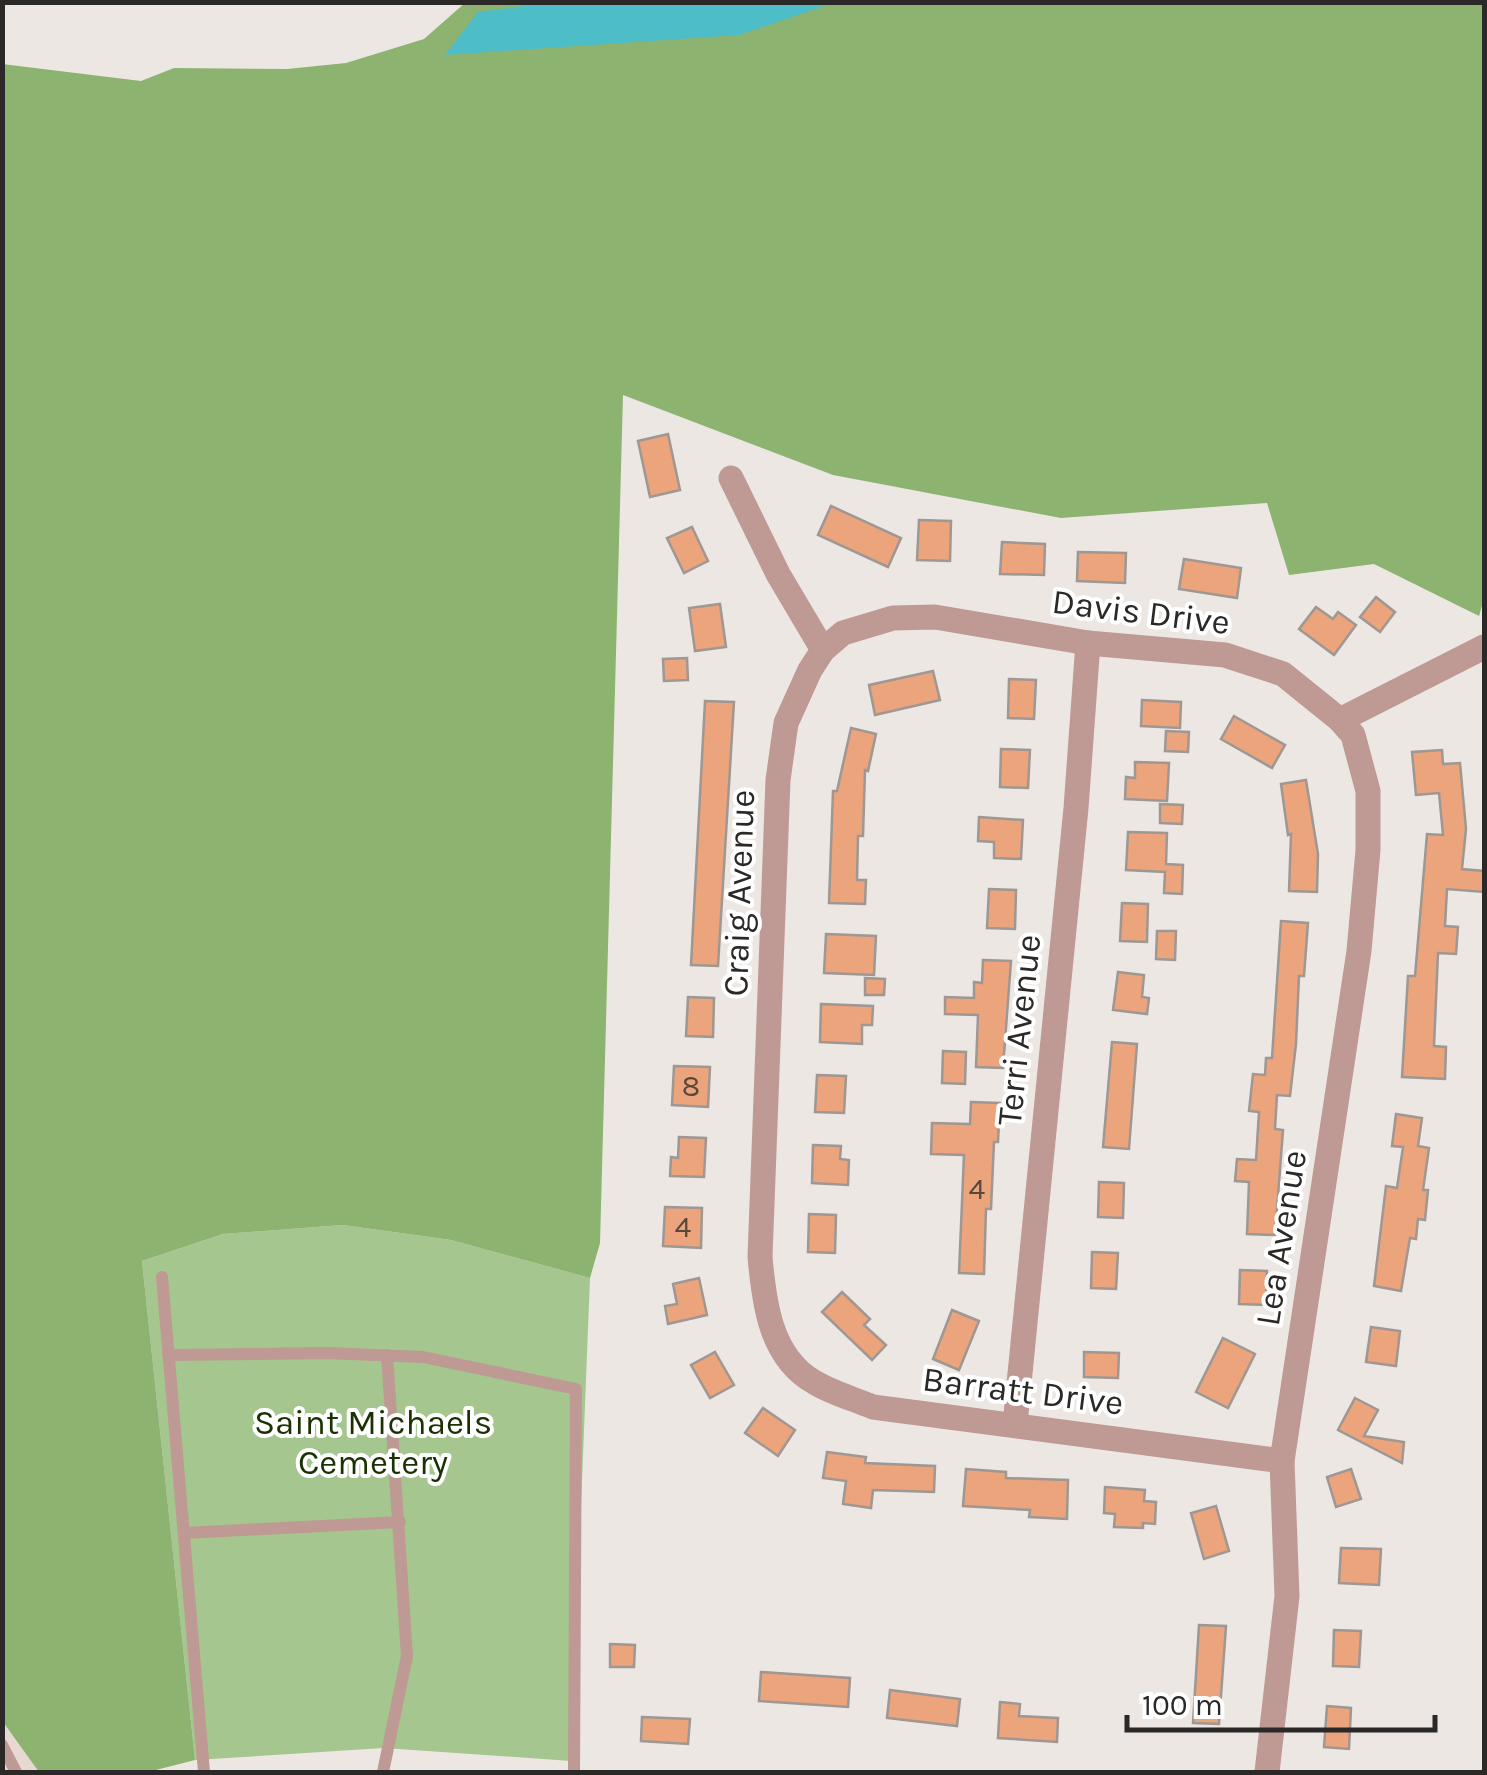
<svg xmlns="http://www.w3.org/2000/svg" width="1487" height="1775" font-family="Karla,sans-serif">
<style>
.built{fill:#e7d9d2}
.green{fill:#a5c68e}
.forest{fill:#8cb370}
.water{fill:#4dbdc7}
.building{fill:#eba47b;stroke:#9e9794;stroke-width:2.5}
.lines{fill:none;stroke-linecap:round;stroke-linejoin:round}
.lane{stroke:#bf9994;stroke-width:12}
.street{stroke:#bf9994;stroke-width:25}
.labels{text-anchor:middle;dominant-baseline:central;stroke-width:8;stroke-linejoin:round;paint-order:stroke}
.number-label{font-size:30px;fill:#5b483c}
.street-label{font-size:35px;fill:#2b2927;stroke:#fff}
.park-label{font-size:35px;fill:#1a3202;stroke:#fff}
</style>
<rect width="100%" height="100%" fill="#ede7e3"/>
<polygon class="built" points="3,1722 39,1772 3,1772"/>
<polygon class="green" points="343,1225 451,1240 590,1278 571,1761 384,1748 195,1760 142,1261 223,1234"/>
<polygon class="forest" points="466,2 1484,3 1484,599 1479,616 1374,564 1289,575 1267,503 1061,518 833,475 623,395 600,1243 590,1278 451,1240 343,1225 223,1234 142,1261 195,1760 148,1772 39,1772 3,1722 2,64 141,81 174,68 287,69 346,63 424,39"/>
<polygon class="water" points="552,2 833,2 833,3 739,35 445,55 478,12"/>
<g class="building">
<polygon points="668,434 680,490 650,497 638,441"/>
<polygon points="831,506 901,538 888,567 818,535"/>
<polygon points="919,520 951,521 950,561 917,560"/>
<polygon points="692,527 708,561 684,573 667,538"/>
<polygon points="1002,542 1045,544 1044,575 1000,574"/>
<polygon points="1078,552 1126,553 1125,583 1077,581"/>
<polygon points="1184,559 1241,568 1237,598 1179,589"/>
<polygon points="1376,597 1395,612 1380,632 1360,617"/>
<polygon points="720,604 726,647 695,651 689,608"/>
<polygon points="1316,607 1333,619 1338,612 1356,625 1334,655 1299,629"/>
<polygon points="687,658 688,680 664,681 663,659"/>
<polygon points="933,671 940,700 875,715 869,685"/>
<polygon points="1009,679 1036,680 1034,719 1008,718"/>
<polygon points="1142,700 1181,702 1180,728 1141,726"/>
<polygon points="705,701 734,702 718,966 691,965"/>
<polygon points="1234,716 1285,745 1272,768 1221,739"/>
<polygon points="851,728 876,734 868,771 865,770 863,836 858,836 857,880 866,880 865,904 829,903 833,791 837,791"/>
<polygon points="1166,731 1189,732 1188,752 1165,751"/>
<polygon points="1001,749 1030,750 1028,788 1000,787"/>
<polygon points="1442,750 1443,764 1460,763 1466,829 1462,869 1484,871 1484,892 1447,889 1445,926 1458,927 1456,954 1438,953 1434,1046 1446,1047 1445,1079 1402,1077 1408,976 1415,976 1427,834 1443,835 1439,793 1416,795 1412,752"/>
<polygon points="1135,762 1169,763 1167,801 1125,799 1126,777 1135,778"/>
<polygon points="1306,780 1318,854 1317,892 1289,891 1291,834 1288,835 1281,784"/>
<polygon points="1160,804 1183,805 1182,824 1160,823"/>
<polygon points="979,817 1023,820 1021,859 994,858 994,842 978,841"/>
<polygon points="1128,832 1167,833 1166,864 1183,865 1182,894 1164,893 1165,872 1126,870"/>
<polygon points="989,889 1016,890 1015,929 987,928"/>
<polygon points="1122,903 1148,904 1147,942 1120,941"/>
<polygon points="1281,921 1308,923 1304,976 1299,976 1296,1044 1290,1096 1277,1095 1275,1129 1283,1130 1275,1235 1247,1234 1249,1182 1235,1181 1237,1159 1256,1160 1259,1112 1249,1111 1253,1074 1265,1075 1266,1058 1272,1058"/>
<polygon points="1157,931 1176,931 1175,960 1156,959"/>
<polygon points="826,934 876,936 874,975 824,973"/>
<polygon points="983,960 1011,961 1003,1068 976,1067 978,1015 945,1014 945,997 974,998 974,982 982,983"/>
<polygon points="1118,972 1144,975 1142,997 1149,998 1147,1014 1113,1010"/>
<polygon points="865,978 885,979 884,995 865,995"/>
<polygon points="688,997 714,998 713,1037 686,1036"/>
<polygon points="821,1004 873,1006 872,1025 862,1025 862,1044 820,1042"/>
<polygon points="1112,1042 1137,1044 1129,1149 1103,1147"/>
<polygon points="943,1051 966,1052 965,1084 942,1083"/>
<polygon points="674,1066 710,1067 708,1107 672,1105"/>
<polygon points="817,1075 846,1076 844,1113 815,1112"/>
<polygon points="971,1102 1000,1103 998,1142 994,1142 991,1209 986,1209 984,1274 959,1273 964,1155 931,1154 932,1123 970,1124"/>
<polygon points="1396,1114 1422,1118 1418,1146 1429,1148 1423,1190 1428,1190 1425,1220 1418,1219 1416,1239 1410,1238 1401,1291 1374,1286 1386,1186 1397,1188 1403,1147 1392,1146"/>
<polygon points="679,1137 706,1138 704,1177 670,1176 671,1157 678,1158"/>
<polygon points="813,1145 841,1146 840,1159 849,1160 848,1185 812,1183"/>
<polygon points="1099,1182 1124,1183 1123,1218 1098,1217"/>
<polygon points="665,1207 702,1208 701,1248 663,1246"/>
<polygon points="809,1214 836,1215 835,1253 808,1252"/>
<polygon points="1092,1252 1118,1253 1116,1289 1091,1288"/>
<polygon points="1240,1270 1267,1271 1266,1305 1239,1304"/>
<polygon points="699,1278 707,1315 668,1324 665,1306 677,1304 673,1284"/>
<polygon points="842,1292 870,1319 864,1325 886,1345 872,1360 822,1312"/>
<polygon points="952,1310 979,1321 959,1370 933,1359"/>
<polygon points="1371,1327 1400,1331 1396,1366 1366,1362"/>
<polygon points="1223,1338 1255,1354 1228,1408 1196,1392"/>
<polygon points="715,1352 734,1385 710,1398 691,1365"/>
<polygon points="1084,1352 1119,1353 1118,1378 1084,1377"/>
<polygon points="1355,1398 1378,1410 1364,1436 1404,1442 1402,1463 1338,1430"/>
<polygon points="763,1408 795,1430 778,1456 745,1433"/>
<polygon points="827,1452 866,1457 865,1463 935,1466 934,1492 873,1490 871,1508 843,1504 846,1481 823,1478"/>
<polygon points="966,1469 1006,1472 1006,1478 1068,1480 1067,1519 1029,1517 1030,1510 963,1506"/>
<polygon points="1351,1469 1361,1499 1336,1507 1327,1477"/>
<polygon points="1105,1487 1145,1490 1144,1501 1156,1502 1155,1524 1143,1523 1143,1528 1114,1527 1115,1514 1104,1513"/>
<polygon points="1216,1506 1229,1551 1204,1559 1191,1513"/>
<polygon points="1341,1548 1381,1549 1379,1585 1339,1583"/>
<polygon points="1199,1625 1226,1626 1219,1724 1193,1723"/>
<polygon points="1334,1630 1361,1631 1359,1667 1333,1666"/>
<polygon points="610,1644 635,1645 634,1667 610,1667"/>
<polygon points="761,1672 850,1678 848,1707 759,1701"/>
<polygon points="890,1690 960,1699 957,1726 887,1718"/>
<polygon points="1000,1702 1020,1704 1019,1716 1058,1718 1057,1742 998,1738"/>
<polygon points="1327,1706 1351,1708 1349,1749 1324,1747"/>
<polygon points="642,1717 690,1719 688,1744 641,1741"/>
</g>
<g class="lines">
<g class="lane">
<polyline points="162,1277 204,1772"/>
<polyline points="168,1355 327,1353 423,1357 576,1389 574,1772"/>
<polyline points="184,1533 400,1522"/>
<polyline points="2,1745 16,1772"/>
<polyline points="383,1772 407,1656 387,1355"/>
</g>
<g class="street">
<path d="M731,478L778,574L823,650L810,670L786,723L778,780L760,1257C764,1302 770,1357 814,1382C832,1393 854,1399 873,1407L1282,1461"/>
<polyline points="823,650 843,633 893,618 935,617 1088,643 1225,655 1283,674 1340,720 1353,735 1368,791 1368,850 1359,951 1282,1461 1287,1596 1267,1772"/>
<polyline points="1340,720 1484,647"/>
<polyline points="1015,1424 1076,808 1088,643"/>
</g>
</g>
<g class="labels">
<g class="number-label">
<text x="691" y="1086">8</text>
<text x="977" y="1189">4</text>
<text x="683" y="1227">4</text>
</g>
<g class="street-label">
<text transform="translate(1141 612) rotate(7)">Davis Drive</text>
<text transform="translate(739 893) rotate(-88)">Craig Avenue</text>
<text transform="translate(1019 1030) rotate(-84)">Terri Avenue</text>
<text transform="translate(1281 1238) rotate(-81)">Lea Avenue</text>
<text transform="translate(1023 1391) rotate(7)">Barratt Drive</text>
</g>
<g class="park-label">
<text x="373" y="1422">Saint Michaels<tspan x="373" dy="40">Cemetery</tspan></text>
</g>
</g>
<rect width="1487" height="1775" fill="none" stroke="#2b2927" stroke-width="10"/>
<path d="M1127 1715v15h308v-15" fill="none" stroke="#2b2927" stroke-width="5"/>
<text x="1142" y="1715" font-size="30" fill="#2b2927" stroke="#ffffff" stroke-width="8" paint-order="stroke">100 m</text>
</svg>
